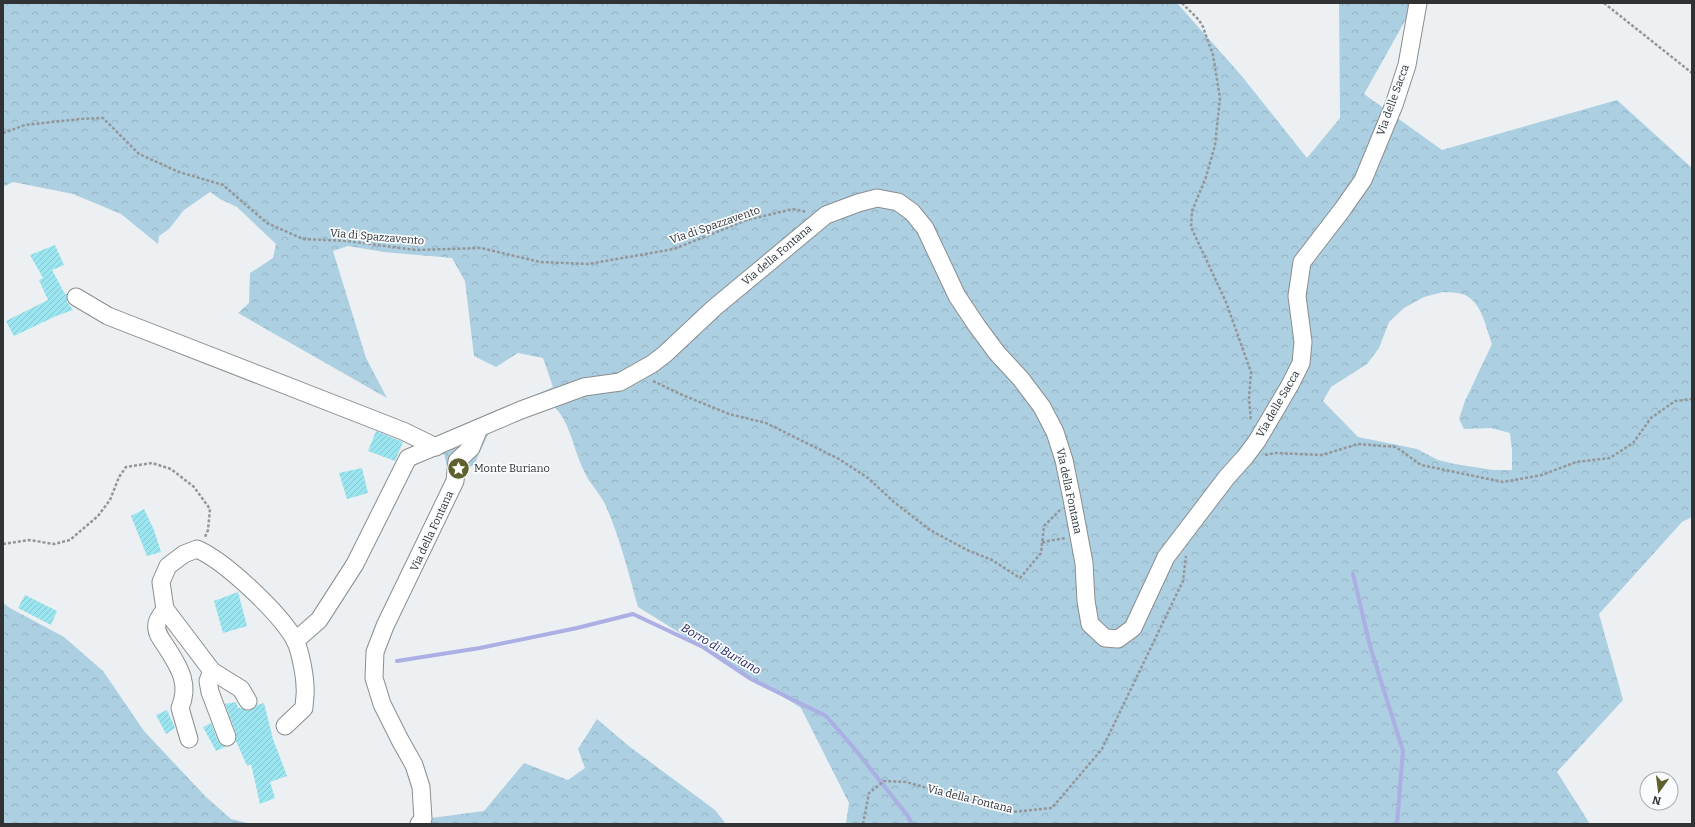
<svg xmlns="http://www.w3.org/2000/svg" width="1695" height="827" font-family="Bitter,serif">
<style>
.forest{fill:url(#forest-crowns);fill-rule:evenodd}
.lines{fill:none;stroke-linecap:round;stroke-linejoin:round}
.stream{stroke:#abafe4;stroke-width:4}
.building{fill:url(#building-hatch)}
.minor-casing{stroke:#8a8e8f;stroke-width:19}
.path{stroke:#949799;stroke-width:2.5;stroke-dasharray:3 2;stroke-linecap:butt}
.minor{stroke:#fff;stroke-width:17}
.labels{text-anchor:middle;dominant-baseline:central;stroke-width:3.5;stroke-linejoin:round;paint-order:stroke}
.street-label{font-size:11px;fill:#313233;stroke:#fafdff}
.poi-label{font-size:11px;fill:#313233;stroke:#fafdff;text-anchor:start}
.water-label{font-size:12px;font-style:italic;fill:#26225f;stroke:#fafdff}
</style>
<defs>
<pattern id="forest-crowns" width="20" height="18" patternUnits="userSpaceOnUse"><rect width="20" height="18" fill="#accfe2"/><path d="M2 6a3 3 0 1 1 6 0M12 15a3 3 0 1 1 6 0" fill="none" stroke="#94b2c2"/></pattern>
<pattern id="building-hatch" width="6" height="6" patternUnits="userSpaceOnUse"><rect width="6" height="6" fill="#9ae5f0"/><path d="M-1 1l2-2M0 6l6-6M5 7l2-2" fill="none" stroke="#85c5ce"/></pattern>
</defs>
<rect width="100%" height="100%" fill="#ecf0f2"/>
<g class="forest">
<path d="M3,3H1177L1240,74L1307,158L1340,118L1339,3H1415L1364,94L1442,150L1617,100L1692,168V517L1682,522L1599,614L1623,700L1557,772L1590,824H846L849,803L801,708L638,607C628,572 620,537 605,504C599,492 589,483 584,471C573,449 571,423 553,405L491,428L474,465L462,471L377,665L431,818L484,811L524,763L568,780L585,768L578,749L597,719L630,747L715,810L726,824H413L418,810V791L372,677L449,475L444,454L424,458L438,439L553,387L543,358L518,353L496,367L474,356L465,281L452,258L384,252L348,246L333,251L366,358L387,398L238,313L249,303L250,273L273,258L276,244L237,207L220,199L210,192L184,210L169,229L159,236L158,244L121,214L73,194L13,182L3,187ZM1443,292C1450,293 1459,292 1465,295C1482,303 1486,328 1492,344L1465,401L1459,419L1464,429L1491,428L1510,433L1512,450V470H1493L1455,464L1438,460L1417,449L1358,437L1323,401L1331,387L1367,364L1379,348L1389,322L1404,308L1424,297Z"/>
<polygon points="3,603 10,608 64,637 103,671 144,731 206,797 231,819 252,824 3,824"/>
</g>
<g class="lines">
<g class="stream">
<polyline points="1353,574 1370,646 1403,751 1397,824"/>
<polyline points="397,661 480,648 577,628 633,614 703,647 751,679 826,716 854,748 907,815 912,824"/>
</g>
</g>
<g class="building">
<polygon points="55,245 64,265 52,270 65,294 67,294 67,302 73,310 56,316 14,336 6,321 48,300 39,280 43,278 30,255"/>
<polygon points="376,431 403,442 395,461 368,451"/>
<polygon points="362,468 368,493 347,499 339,473"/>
<polygon points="144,509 154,530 161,552 147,556 131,516"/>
<polygon points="238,592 247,626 223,633 214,601"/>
<polygon points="25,595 57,611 51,625 18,608"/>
<polygon points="236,702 238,708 241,708 248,711 253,709 257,705 264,703 273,739 287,776 270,782 275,798 260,804 251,764 247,766 236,741 236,733 225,704"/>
<polygon points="167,710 175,728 166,734 156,715"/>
<polygon points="211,723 218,741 225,747 216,751 203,727"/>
</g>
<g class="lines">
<defs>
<g id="minor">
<polyline points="76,297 108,316 403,431 436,447"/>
<path d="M165,609C163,613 158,618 157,623C155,633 162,640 167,648C180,668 190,685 180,708L189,739"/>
<polyline points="295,641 319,620 355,564 408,458 521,410 584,387 620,382 652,364 665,354 714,308 826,215 858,203 877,198 898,202 912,212 925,228 957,296 977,326 997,353 1021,379 1042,407 1055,432 1064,460 1072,499 1084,563 1086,601 1090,624 1105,638 1118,639 1133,628 1166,557 1227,477 1245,457 1257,441 1290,385 1301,363 1303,342 1297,296 1302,262 1342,210 1363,180 1394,105 1407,65 1418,3"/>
<polyline points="212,671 208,681 210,692 227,737"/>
<path d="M248,701L241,689L212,671L165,609L161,582L168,566L184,554L197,549C225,561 280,613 295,640C300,650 305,676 305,687C306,694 304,701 304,708L285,726"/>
<polyline points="419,824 423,819 421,787 414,765 400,740 382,704 374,678 375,652 385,626 455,481 457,461 471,448 479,428"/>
</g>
</defs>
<use href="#minor" class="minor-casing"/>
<g class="path">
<polyline points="1182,3 1199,20 1203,27 1213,55 1220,98 1215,145 1206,177 1192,211 1191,227 1226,302 1251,372 1249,398 1251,421"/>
<polyline points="1604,3 1692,73"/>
<polyline points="3,133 25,125 80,119 103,118 139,154 179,172 223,185 267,223 303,239 347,241 416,250 481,248 540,262 588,264 674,249 747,220 793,209 807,212"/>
<polyline points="653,381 680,394 729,414 766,423 839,459 868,478 894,502 930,530 967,550 992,560 1020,578 1041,553 1044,526 1060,510"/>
<polyline points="1265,455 1275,453 1322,455 1358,444 1396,447 1421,465 1503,482 1542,475 1576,462 1610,458 1633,443 1651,418 1675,401 1692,399"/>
<polyline points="1042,542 1066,538"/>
<polyline points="3,544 29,540 54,544 70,540 98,516 110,500 119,477 126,467 152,463 171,469 194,487 210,509 208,530 205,537"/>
<polyline points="863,824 869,793 884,781 906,782 1012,812 1052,808 1102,749 1183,581 1186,556"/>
</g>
<use href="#minor" class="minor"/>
</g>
<defs>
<symbol id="sight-disc" viewBox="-11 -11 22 22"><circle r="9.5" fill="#60602e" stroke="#fafdff"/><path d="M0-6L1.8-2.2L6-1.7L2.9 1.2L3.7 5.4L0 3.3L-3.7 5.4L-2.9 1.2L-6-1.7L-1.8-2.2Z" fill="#fff"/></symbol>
</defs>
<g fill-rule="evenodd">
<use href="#sight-disc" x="446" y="456" width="25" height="25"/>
</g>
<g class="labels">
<g class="street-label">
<text transform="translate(1393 100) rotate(-70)">Via delle Sacca</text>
<text transform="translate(715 225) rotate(-19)">Via di Spazzavento</text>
<text transform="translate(377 237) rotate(5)">Via di Spazzavento</text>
<text transform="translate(777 255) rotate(-40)">Via della Fontana</text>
<text transform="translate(1278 404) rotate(-60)">Via delle Sacca</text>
<text transform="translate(1069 491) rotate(78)">Via della Fontana</text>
<text transform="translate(432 531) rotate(-65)">Via della Fontana</text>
<text transform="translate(970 799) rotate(14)">Via della Fontana</text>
</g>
<g class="poi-label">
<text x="474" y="468">Monte Buriano</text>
</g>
<g class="water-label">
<text transform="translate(721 649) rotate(30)">Borro di Buriano</text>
</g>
</g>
<rect width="1695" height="827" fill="none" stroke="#313233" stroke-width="8"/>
<g transform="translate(1659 791) rotate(194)"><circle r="19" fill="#fafdff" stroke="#aaacad"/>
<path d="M0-3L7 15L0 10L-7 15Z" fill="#60602e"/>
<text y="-6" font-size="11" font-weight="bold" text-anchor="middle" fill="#313233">N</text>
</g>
</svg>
